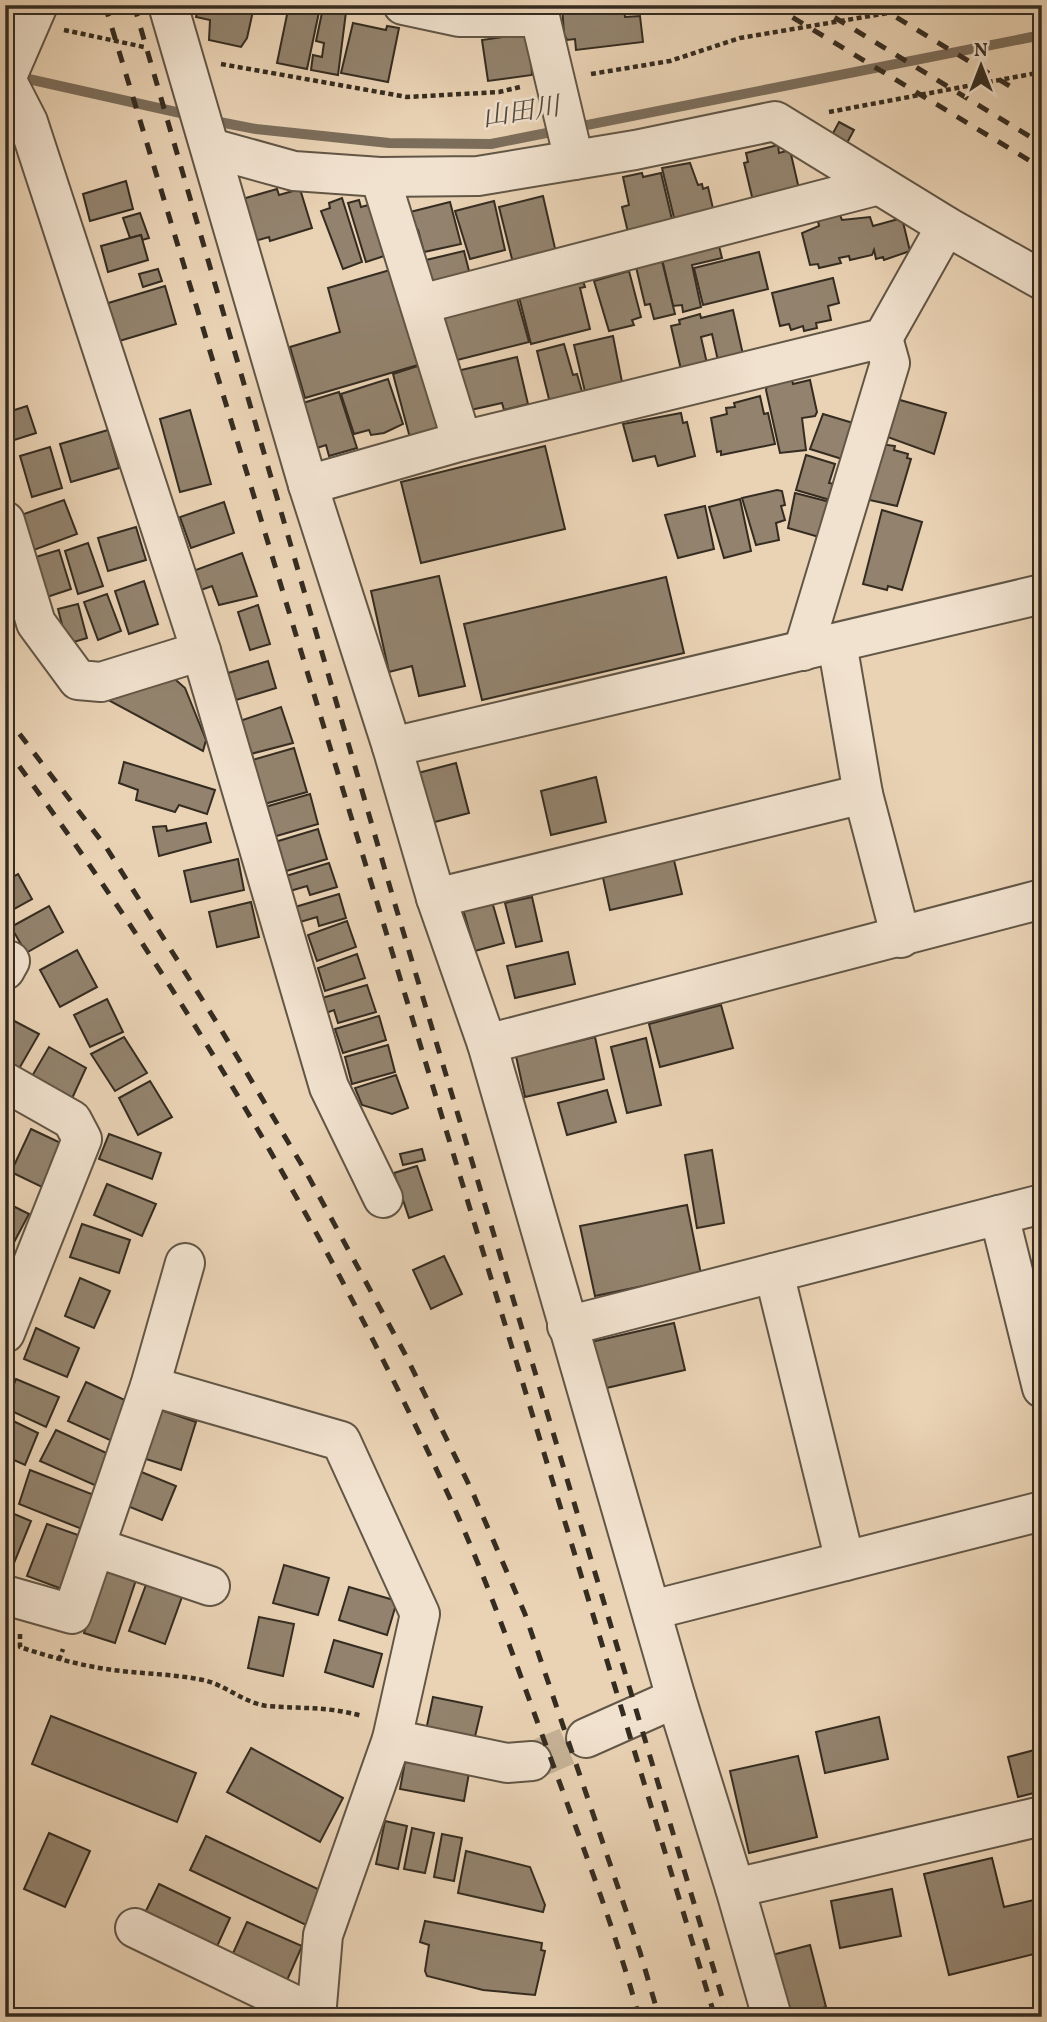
<svg xmlns="http://www.w3.org/2000/svg" width="1047" height="2022" font-family="Vollkorn,'Noto Serif JP',serif">
<style>
.lines{fill:none;stroke-linecap:round;stroke-linejoin:round}
.stream{stroke:#7c6e5c;stroke-width:10}
.building{fill:#93836e;stroke:#352c21;stroke-width:2}
.minor-tunnel{stroke:#c6b297;stroke-width:38;stroke-dasharray:38 19;stroke-linecap:butt}
.minor-casing{stroke:#625646;stroke-width:42}
.path{stroke:#352c21;stroke-width:4.5;stroke-dasharray:5 3.5;stroke-linecap:butt}
.minor{stroke:#f1e2cf;stroke-width:38}
.rail{stroke:#352c21;stroke-width:5;stroke-dasharray:12 12;stroke-linecap:butt}
.labels{text-anchor:middle;dominant-baseline:central;stroke-width:5;stroke-linejoin:round;paint-order:stroke}
.water-label{font-size:26px;font-style:italic;fill:#53483a;stroke:#f1e2cf}
</style>
<rect width="100%" height="100%" fill="#ead3b5"/>
<filter id="stains"><feTurbulence type="fractalNoise" baseFrequency=".00286" numOctaves="4"/><feColorMatrix values="0 0 0 0 .2 0 0 0 0 .09 0 0 0 0 .02 0 0 0 .5 -.17"/></filter>
<radialGradient id="worn" r=".72"><stop offset=".6" stop-color="#630" stop-opacity="0"/><stop offset="1" stop-color="#630" stop-opacity=".3"/></radialGradient>
<g class="lines">
<g class="stream">
<polyline points="15,76 194,116"/>
<polyline points="209,120 256,129 389,143 491,144 1042,35"/>
</g>
</g>
<g class="building">
<polygon points="199,5 264,5 262,13 253,11 247,38 241,47 209,40 210,20 196,17"/>
<polygon points="289,5 319,12 307,69 277,63"/>
<polygon points="562,5 612,5 624,8 625,17 640,16 643,42 576,50 575,39 567,40 564,34"/>
<polygon points="323,8 346,12 338,75 311,70 313,55 322,57 324,43 316,41"/>
<polygon points="353,23 386,30 387,26 399,28 388,82 341,73"/>
<polygon points="530,33 532,75 488,81 482,40"/>
<polygon points="839,122 854,130 847,143 832,135"/>
<polygon points="778,145 779,153 790,150 799,189 753,201 744,163 748,162 746,153"/>
<polygon points="690,163 698,185 702,184 703,189 708,187 715,217 676,226 662,168"/>
<polygon points="642,173 643,177 661,173 674,228 631,245 622,207 629,205 623,177"/>
<polygon points="126,181 133,209 90,221 83,194"/>
<polygon points="277,189 279,195 300,189 312,228 270,241 269,237 251,242 239,200"/>
<polygon points="543,196 557,257 514,267 499,207"/>
<polygon points="342,198 362,262 343,269 321,211 330,208 329,203"/>
<polygon points="359,200 361,207 376,203 390,254 366,262 348,203"/>
<polygon points="494,201 505,250 470,259 455,211"/>
<polygon points="450,202 461,244 424,252 418,230 413,231 410,212"/>
<polygon points="140,213 149,238 142,240 141,235 130,238 123,218"/>
<polygon points="840,215 842,220 870,217 873,226 902,218 910,251 884,260 883,257 876,259 874,250 872,255 850,260 849,256 839,258 841,263 819,268 818,264 810,265 802,233 819,226 818,221"/>
<polygon points="141,235 148,260 108,272 101,246"/>
<polygon points="719,246 722,258 692,265 701,307 683,312 682,305 673,306 662,259"/>
<polygon points="464,251 472,283 435,292 426,260"/>
<polygon points="759,252 768,289 703,305 694,268"/>
<polygon points="662,261 675,314 654,319 650,304 645,305 636,267"/>
<polygon points="158,269 162,281 143,287 139,274"/>
<polygon points="390,270 418,365 305,398 290,347 340,332 328,288"/>
<polygon points="629,271 641,317 632,320 634,325 609,331 594,281"/>
<polygon points="582,278 585,287 580,288 590,329 531,344 519,297"/>
<polygon points="833,278 839,303 828,306 831,320 816,323 817,328 804,331 803,326 791,330 789,324 780,326 772,293"/>
<polygon points="165,286 176,324 116,342 105,304"/>
<polygon points="516,295 529,342 453,361 442,319 446,317 445,312"/>
<polygon points="733,310 744,359 719,365 712,334 701,337 708,368 682,374 671,326 680,324 679,320 700,314 701,318"/>
<polygon points="613,336 622,382 586,396 574,345"/>
<polygon points="564,344 573,375 577,374 583,395 550,403 537,351"/>
<polygon points="517,357 528,404 504,410 502,403 466,411 457,371"/>
<polygon points="430,362 443,433 410,438 393,374"/>
<polygon points="388,379 403,424 384,433 371,435 369,430 354,434 341,394"/>
<polygon points="792,380 793,384 810,380 817,412 815,416 802,418 806,450 780,453 766,390 767,385"/>
<polygon points="339,392 357,448 329,456 326,445 317,448 303,403"/>
<polygon points="760,396 764,414 768,413 775,444 721,455 721,451 717,452 711,418 727,414 726,408 735,407 734,403"/>
<polygon points="893,398 946,413 934,454 882,435"/>
<polygon points="27,406 36,433 5,443 5,413"/>
<polygon points="190,410 211,484 180,492 160,419"/>
<polygon points="681,413 683,423 687,422 695,456 658,466 655,456 633,461 623,424"/>
<polygon points="823,414 853,423 842,459 810,449"/>
<polygon points="108,430 119,468 71,482 60,444"/>
<polygon points="873,443 895,446 894,450 908,454 907,458 911,459 897,506 856,497"/>
<polygon points="545,446 565,529 421,563 401,482"/>
<polygon points="50,447 62,488 32,497 20,456"/>
<polygon points="806,455 835,464 829,483 834,484 830,500 796,490"/>
<polygon points="777,490 782,491 785,505 781,506 785,520 776,523 779,540 756,545 742,498"/>
<polygon points="795,493 830,502 819,537 788,528"/>
<polygon points="740,499 751,551 724,558 709,507"/>
<polygon points="64,500 77,534 31,551 18,516"/>
<polygon points="224,502 234,533 191,548 180,517"/>
<polygon points="705,506 714,549 678,558 665,515"/>
<polygon points="882,510 922,522 902,590 888,586 887,590 863,584"/>
<polygon points="136,527 146,560 108,571 98,538"/>
<polygon points="88,543 103,586 78,594 65,551"/>
<polygon points="59,550 71,589 41,599 29,559"/>
<polygon points="242,553 257,596 219,605 212,586 201,590 193,571"/>
<polygon points="439,576 465,686 419,696 412,666 389,672 371,591"/>
<polygon points="666,577 684,653 482,700 464,624"/>
<polygon points="144,581 158,624 129,634 115,591"/>
<polygon points="107,594 121,631 98,640 84,602"/>
<polygon points="78,604 87,638 67,644 58,609"/>
<polygon points="258,605 270,644 250,650 238,612"/>
<polygon points="268,661 276,688 236,700 228,673"/>
<polygon points="169,674 185,688 206,740 203,751 110,701 111,690"/>
<polygon points="281,707 293,743 243,756 237,722"/>
<polygon points="294,748 307,792 261,805 249,761"/>
<polygon points="124,762 215,790 207,814 179,805 175,812 136,800 138,790 119,783"/>
<polygon points="456,763 469,813 431,823 418,773"/>
<polygon points="596,777 606,822 551,835 541,791"/>
<polygon points="310,794 318,824 273,837 265,807"/>
<polygon points="206,823 211,842 159,856 153,827 166,826 167,831"/>
<polygon points="318,829 327,859 283,872 275,842"/>
<polygon points="673,856 682,894 610,910 602,873"/>
<polygon points="238,859 244,890 191,902 184,871"/>
<polygon points="329,863 337,887 310,895 307,886 290,891 286,876"/>
<polygon points="18,874 32,899 5,914 5,881"/>
<polygon points="339,894 346,918 319,926 317,917 300,922 295,907"/>
<polygon points="532,897 542,941 516,947 505,903"/>
<polygon points="491,898 504,943 475,951 462,906"/>
<polygon points="251,902 259,937 217,947 209,912"/>
<polygon points="49,906 63,932 26,953 11,927"/>
<polygon points="347,921 356,947 317,961 308,935"/>
<polygon points="77,950 97,987 60,1007 40,970"/>
<polygon points="568,952 575,984 515,998 507,966"/>
<polygon points="357,954 365,978 325,991 318,968"/>
<polygon points="367,985 376,1012 338,1023 334,1010 326,1013 322,998"/>
<polygon points="107,999 123,1032 90,1047 74,1015"/>
<polygon points="721,1005 733,1048 660,1067 649,1024"/>
<polygon points="5,1016 39,1034 16,1074 5,1068"/>
<polygon points="379,1016 386,1040 343,1053 335,1029"/>
<polygon points="124,1037 147,1073 115,1091 91,1054"/>
<polygon points="595,1037 604,1079 525,1097 516,1056"/>
<polygon points="646,1038 661,1105 627,1113 611,1047"/>
<polygon points="388,1045 395,1072 352,1084 345,1057"/>
<polygon points="49,1047 86,1068 69,1105 28,1083"/>
<polygon points="396,1075 408,1108 392,1114 362,1105 355,1088"/>
<polygon points="150,1081 172,1117 138,1135 119,1098"/>
<polygon points="607,1090 616,1122 567,1135 558,1103"/>
<polygon points="31,1129 65,1145 44,1188 11,1172"/>
<polygon points="109,1134 161,1153 152,1179 99,1159"/>
<polygon points="422,1149 425,1160 403,1165 400,1154"/>
<polygon points="712,1150 724,1223 697,1228 685,1155"/>
<polygon points="417,1166 432,1210 409,1218 394,1173"/>
<polygon points="107,1184 156,1204 142,1236 94,1215"/>
<polygon points="5,1202 29,1214 11,1248 5,1245"/>
<polygon points="687,1205 701,1274 595,1296 580,1226"/>
<polygon points="82,1224 130,1240 119,1273 70,1257"/>
<polygon points="444,1256 462,1294 431,1309 413,1270"/>
<polygon points="80,1278 110,1291 94,1328 65,1316"/>
<polygon points="674,1323 685,1370 602,1389 591,1342"/>
<polygon points="36,1328 79,1348 67,1377 24,1359"/>
<polygon points="16,1379 59,1397 46,1427 5,1408"/>
<polygon points="86,1382 129,1402 112,1441 68,1421"/>
<polygon points="158,1409 196,1422 181,1470 143,1458"/>
<polygon points="5,1417 38,1433 25,1465 5,1456"/>
<polygon points="56,1430 113,1456 99,1487 40,1461"/>
<polygon points="30,1470 94,1495 82,1529 19,1504"/>
<polygon points="139,1471 176,1486 162,1520 125,1505"/>
<polygon points="7,1511 31,1521 10,1573 5,1571"/>
<polygon points="47,1524 81,1536 62,1589 27,1576"/>
<polygon points="284,1565 329,1578 318,1615 273,1603"/>
<polygon points="107,1567 137,1577 115,1643 84,1633"/>
<polygon points="147,1582 183,1594 165,1644 129,1631"/>
<polygon points="349,1587 397,1601 387,1635 339,1620"/>
<polygon points="259,1617 294,1624 283,1676 248,1668"/>
<polygon points="334,1640 382,1654 373,1687 325,1672"/>
<polygon points="433,1697 482,1707 473,1745 425,1735"/>
<polygon points="51,1716 196,1773 177,1822 32,1764"/>
<polygon points="879,1717 888,1759 825,1773 816,1732"/>
<polygon points="251,1748 343,1798 320,1842 227,1792"/>
<polygon points="1042,1748 1042,1791 1018,1797 1008,1757"/>
<polygon points="798,1756 817,1837 749,1853 730,1771"/>
<polygon points="405,1762 469,1773 464,1801 400,1789"/>
<polygon points="385,1821 407,1826 398,1869 376,1864"/>
<polygon points="412,1828 434,1833 425,1873 404,1869"/>
<polygon points="49,1833 90,1851 65,1907 24,1889"/>
<polygon points="442,1834 462,1838 454,1881 434,1877"/>
<polygon points="206,1836 322,1891 306,1925 190,1870"/>
<polygon points="466,1851 530,1867 545,1905 543,1912 458,1893"/>
<polygon points="992,1858 1004,1907 1042,1898 1042,1952 949,1975 924,1874"/>
<polygon points="159,1884 230,1918 214,1953 142,1919"/>
<polygon points="892,1889 901,1936 840,1948 831,1901"/>
<polygon points="425,1921 542,1943 541,1950 545,1951 535,1995 483,1990 427,1976 425,1971 429,1945 420,1942"/>
<polygon points="247,1922 302,1946 285,1985 230,1960"/>
<polygon points="810,1945 826,2007 788,2017 772,1955"/>
</g>
<g class="lines">
<polyline class="minor-tunnel" points="532,1761 586,1738"/>
<defs>
<g id="minor">
<polyline points="168,5 308,485 392,747 436,898 487,1044 676,1698 735,1888 772,2017"/>
<polyline points="403,5 459,17 540,17 574,160"/>
<polyline points="6,79 28,122 201,651 329,1087 383,1198"/>
<polyline points="6,79 38,5"/>
<polyline points="211,148 294,171 380,177 478,176 635,150 775,121 946,226 1042,280"/>
<polyline points="380,177 462,441"/>
<polyline points="421,304 879,185"/>
<polyline points="308,485 462,441 883,338 946,226"/>
<polyline points="5,521 36,623 78,680 101,682 201,651"/>
<polyline points="837,643 863,794 901,938"/>
<polyline points="803,651 890,363 883,338"/>
<polyline points="392,747 1042,594"/>
<polyline points="436,898 863,794"/>
<polyline points="5,970 10,961"/>
<polyline points="487,1044 1042,899"/>
<polyline points="5,1082 72,1120 82,1139 5,1333"/>
<polyline points="999,1215 1042,1388"/>
<polyline points="774,1273 845,1561"/>
<polyline points="567,1326 1042,1204"/>
<polyline points="150,1386 341,1441 420,1614 392,1739 323,1935 316,2017"/>
<polyline points="95,1547 210,1586"/>
<polyline points="5,1595 72,1614 150,1386 185,1263"/>
<polyline points="652,1610 1042,1511"/>
<polyline points="586,1738 676,1698"/>
<polyline points="392,1739 507,1763 532,1761"/>
<polyline points="735,1888 1042,1816"/>
<polyline points="135,1928 316,2015"/>
</g>
</defs>
<use href="#minor" class="minor-casing"/>
<g class="path">
<polyline points="64,30 144,47"/>
<polyline points="221,64 407,97 499,92 520,87"/>
<polyline points="591,74 670,61 740,38 935,5"/>
<polyline points="829,112 1042,72"/>
<path d="M20,1634V1647C50,1657 82,1666 113,1670C143,1674 174,1674 203,1680C226,1685 244,1703 267,1706C303,1709 326,1706 362,1716"/>
<polyline points="59,1660 63,1649"/>
</g>
<use href="#minor" class="minor"/>
<g class="rail">
<polyline points="105,5 715,2017"/>
<polyline points="134,5 394,901 728,2017"/>
<polyline points="772,5 1042,168"/>
<polyline points="814,5 1042,144"/>
<polyline points="876,5 1018,91"/>
<polyline points="5,715 106,847 217,1023 306,1172 405,1354 472,1491 525,1614 640,1952 659,2017"/>
<path d="M5,747C178,980 325,1229 447,1492C487,1578 518,1670 551,1759C582,1845 615,1929 639,2017"/>
</g>
</g>
<g class="labels">
<g class="water-label">
<text transform="translate(521 113) rotate(-9)">山田川</text>
</g>
</g>
<rect width="1047" height="2022" fill="none" stroke="#ead3b5" stroke-width="28"/>
<rect x="7" y="7" width="1033" height="2008" fill="none" stroke="#352c21" stroke-width="3.5"/>
<rect x="14" y="14" width="1019" height="1994" fill="none" stroke="#352c21" stroke-width="2"/>
<g transform="translate(981 66)" stroke="#f1e2cf" stroke-width="5" paint-order="stroke">
<path d="M0-5L12 26L0 18L-12 26Z" fill="#352c21"/>
<text y="-10" font-size="19" font-weight="bold" text-anchor="middle" fill="#352c21">N</text>
</g>
<rect width="100%" height="100%" filter="url(#stains)"/>
<rect width="100%" height="100%" fill="url(#worn)"/>
</svg>
